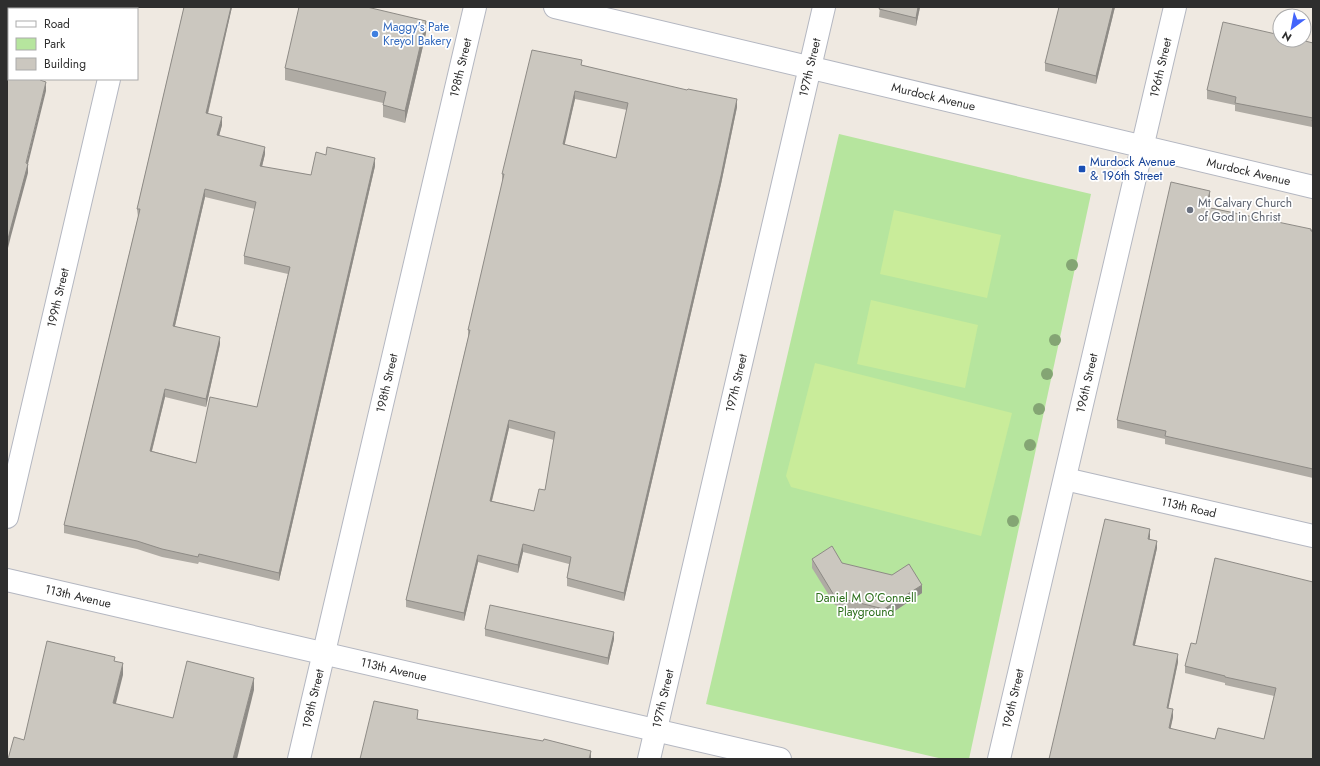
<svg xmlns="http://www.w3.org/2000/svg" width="1320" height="766" font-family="Jost,sans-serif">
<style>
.green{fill:#b6e59e}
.pitch{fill:#c9ec9a}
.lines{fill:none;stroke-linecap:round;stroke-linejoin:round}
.minor-casing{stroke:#b4b7c1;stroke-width:24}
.minor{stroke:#fff;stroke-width:22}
.tree{fill:#84a574}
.wall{fill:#afaba4;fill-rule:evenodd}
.shaded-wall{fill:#8e8b86}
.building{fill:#cbc7bf;stroke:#8e8b86;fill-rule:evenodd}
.shop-dot{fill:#3f7fe0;stroke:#fff;stroke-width:1.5}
.transit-dot{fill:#1a4fb4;stroke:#fff;stroke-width:1.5}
.worship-dot{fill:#6b7280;stroke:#fff;stroke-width:1.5}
.labels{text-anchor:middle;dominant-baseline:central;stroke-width:3.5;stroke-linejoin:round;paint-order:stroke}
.shop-label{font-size:12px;fill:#366cbe;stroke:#fff;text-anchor:start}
.street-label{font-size:12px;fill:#2e2e2e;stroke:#fff}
.transit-label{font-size:12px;fill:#164399;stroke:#fff;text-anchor:start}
.worship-label{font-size:12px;fill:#5b616d;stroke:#fff;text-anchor:start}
.park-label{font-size:12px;fill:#2c6e1b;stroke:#fff}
</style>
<rect width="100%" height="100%" fill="#efe9e1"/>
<polygon class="green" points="839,134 1091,194 969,759 943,759 706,704"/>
<g class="pitch">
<polygon points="894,210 1001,235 987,298 880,274"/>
<polygon points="871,300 978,325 965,388 857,364"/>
<polygon points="815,363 1012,413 981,536 791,487 786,476"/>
</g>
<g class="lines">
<defs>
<g id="minor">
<path id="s1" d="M555,7L1313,187"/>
<polyline points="125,9 125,7"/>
<path id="s2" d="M1065,479L1313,536"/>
<path id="s3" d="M7,517L109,79"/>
<path id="s4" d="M7,580L780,759"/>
<path id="s5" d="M299,759L475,7"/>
<path id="s6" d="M649,759L824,7"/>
<path id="s7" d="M999,759L1175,7"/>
</g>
</defs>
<use href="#minor" class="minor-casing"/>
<use href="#minor" class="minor"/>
</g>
<g class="tree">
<circle cx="1072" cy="265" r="6"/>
<circle cx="1055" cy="340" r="6"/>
<circle cx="1047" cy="374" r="6"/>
<circle cx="1039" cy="409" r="6"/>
<circle cx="1030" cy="445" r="6"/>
<circle cx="1013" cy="521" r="6"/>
</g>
<g class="wall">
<path d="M184,7H232L208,114L222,125L219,136L265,154L262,167L311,175L375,166L279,581L199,562L198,564L162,557L137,549L64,533V525L138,217L137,209ZM205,197L255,209L244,256V264L288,274L257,407L196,463L152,451L165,397L206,407L220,344L175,326Z"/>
<polygon points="880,7 920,7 916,26 879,17"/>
<polygon points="1115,7 1096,84 1045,71 1045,63"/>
<polygon points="426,33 405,123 383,117 383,103 285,80 285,68"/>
<polygon points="1313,43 1313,129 1312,129 1312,127 1235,111 1235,105 1207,99 1207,90"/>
<path d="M582,65L737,107L721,184L624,601L567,586V578L569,564L523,552L518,573L478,562L464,621L406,607V600L468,338V330L503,181H502V174ZM575,99L627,110L616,158L564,144ZM509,428L554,440L545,490L534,511L492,501Z"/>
<polygon points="1210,199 1208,207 1313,231 1313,478 1165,444 1165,439 1117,428 1117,420"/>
<polygon points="1150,537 1150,539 1157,548 1135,645 1178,662 1168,708 1173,717 1170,729 1215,739 1264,739 1274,696 1225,685 1225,683 1185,673 1185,666 1196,644 1215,558 1313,759 1049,759"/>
<polygon points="812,559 842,563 922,593 884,618 835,605 812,568"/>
<polygon points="485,629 614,639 608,665 485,636"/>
</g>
<g class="shaded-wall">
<polygon points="231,7 232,7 206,121 206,113"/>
<polygon points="918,7 920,7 916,26 916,18"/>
<polygon points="1113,7 1115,7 1096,84 1096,76"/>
<polygon points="426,21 426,33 405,123 405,111"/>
<polygon points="46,82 46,91 28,164 28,173 11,236 7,252 7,243"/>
<polygon points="575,91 575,99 563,152 563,144"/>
<polygon points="737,99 737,107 721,184 624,601 624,593"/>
<polygon points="222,117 222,125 217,143 217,135"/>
<polygon points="265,147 265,154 260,174 260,166"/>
<polygon points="375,158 375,166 279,581 279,573"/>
<polygon points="205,189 205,197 173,334 173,326"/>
<polygon points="1210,191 1210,199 1206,215 1206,207"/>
<polygon points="220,337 220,344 206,407 206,399"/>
<polygon points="165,389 165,397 150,458 150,451"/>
<polygon points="509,420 509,428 490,508 490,501"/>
<polygon points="1150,529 1150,537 1148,546 1148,539"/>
<polygon points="1157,541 1157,548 1133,653 1133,645"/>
<polygon points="523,544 523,552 518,573 518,565"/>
<polygon points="478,555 478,562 464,621 464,613"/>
<polygon points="922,585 922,593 884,618 884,609"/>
<polygon points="614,632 614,639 608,665 608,658"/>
<polygon points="1178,654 1178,662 1167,715 1167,708"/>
<polygon points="123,663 123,675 113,715 113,703"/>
<polygon points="254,678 254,690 237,759 233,759"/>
<polygon points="1173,709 1173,717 1169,736 1169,728"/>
<polygon points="591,751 591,759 589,759"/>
</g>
<g class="building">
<polygon points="7,7 57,7 57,9 9,9 9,79 40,79 40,80 46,82 26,163 28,164 11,227 7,243"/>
<path d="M184,7H231L206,113L222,117L217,135L265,147L260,166L311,175L316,152L326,155L327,147L375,158L279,573L199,554L198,557L162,549L137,541L64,525L140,209H137ZM205,189L256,202L244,256L290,267L257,407L210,397L196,463L150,451L165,389L206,399L220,337L173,326Z"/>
<polygon points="299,7 367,7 426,21 405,111 383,105 386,92 285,68"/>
<polygon points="880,7 918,7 916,18 879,9"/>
<polygon points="1059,7 1113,7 1096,76 1045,63"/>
<polygon points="1223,22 1280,35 1280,40 1301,40 1313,43 1313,121 1312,121 1313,118 1235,103 1236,97 1207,90"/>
<path d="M532,50L582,60L581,65L687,90L688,89L737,99L721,176L624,593L567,578L571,557L523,544L518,565L478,555L464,613L406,600L470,330H468L504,174H502ZM575,91L628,103L616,158L563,144ZM509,420L555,432L545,490L539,489L534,511L490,501Z"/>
<polygon points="1171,182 1210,191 1206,207 1311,229 1311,231 1313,231 1313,469 1165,436 1166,431 1117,420"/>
<polygon points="1105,519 1150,529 1148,539 1157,541 1133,645 1178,654 1167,708 1173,709 1169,728 1215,739 1218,728 1264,739 1276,688 1225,677 1225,676 1185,666 1191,643 1196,644 1215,558 1313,582 1313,759 1049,759"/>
<polygon points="832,546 842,563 892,575 909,564 922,585 884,609 835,597 812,559"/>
<polygon points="490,605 614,632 608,658 485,629"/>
<polygon points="47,641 115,657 114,661 123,663 113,703 173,718 187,661 254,678 233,759 8,759 14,737 24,740"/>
<polygon points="374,701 418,710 417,719 543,741 544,739 591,751 589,759 360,759"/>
</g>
<circle class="shop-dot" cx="375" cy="34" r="4"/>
<rect class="transit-dot" x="1078" y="165" width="8" height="8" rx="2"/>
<circle class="worship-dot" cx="1190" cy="210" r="4"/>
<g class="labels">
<g class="shop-label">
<text x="383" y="27">Maggy's Pate<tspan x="383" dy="14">Kreyol Bakery</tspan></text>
</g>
<g class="street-label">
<text stroke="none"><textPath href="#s6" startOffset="710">197th Street</textPath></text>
<text stroke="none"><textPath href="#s5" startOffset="710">198th Street</textPath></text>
<text stroke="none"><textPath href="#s7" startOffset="710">196th Street</textPath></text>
<text stroke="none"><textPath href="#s1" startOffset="389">Murdock Avenue</textPath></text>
<text stroke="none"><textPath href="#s1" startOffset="713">Murdock Avenue</textPath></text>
<text stroke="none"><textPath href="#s3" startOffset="225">199th Street</textPath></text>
<text stroke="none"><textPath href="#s5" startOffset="386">198th Street</textPath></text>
<text stroke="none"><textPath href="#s6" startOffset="386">197th Street</textPath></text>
<text stroke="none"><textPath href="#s7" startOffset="386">196th Street</textPath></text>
<text stroke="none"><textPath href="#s2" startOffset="127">113th Road</textPath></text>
<text stroke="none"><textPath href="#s4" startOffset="73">113th Avenue</textPath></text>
<text stroke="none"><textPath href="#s4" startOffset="397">113th Avenue</textPath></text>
<text stroke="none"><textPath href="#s5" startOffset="62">198th Street</textPath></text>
<text stroke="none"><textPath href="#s6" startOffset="62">197th Street</textPath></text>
<text stroke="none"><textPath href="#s7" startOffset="62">196th Street</textPath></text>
</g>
<g class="transit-label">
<text x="1090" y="162">Murdock Avenue<tspan x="1090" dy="14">&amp; 196th Street</tspan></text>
</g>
<g class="worship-label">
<text x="1198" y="203">Mt Calvary Church<tspan x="1198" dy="14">of God in Christ</tspan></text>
</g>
<g class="park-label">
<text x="866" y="598">Daniel M O'Connell<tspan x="866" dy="14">Playground</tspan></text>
</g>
</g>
<rect width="1320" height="766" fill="none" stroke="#2e2e2e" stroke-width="16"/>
<rect x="8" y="8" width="130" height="72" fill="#ffffff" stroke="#ababab"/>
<rect x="16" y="21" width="20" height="6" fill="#ffffff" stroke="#ababab"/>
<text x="44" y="28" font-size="12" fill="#2e2e2e">Road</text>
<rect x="16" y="38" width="20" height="12" fill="#b6e59e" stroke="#ababab"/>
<text x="44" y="48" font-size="12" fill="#2e2e2e">Park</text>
<rect x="16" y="58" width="20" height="12" fill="#cbc7bf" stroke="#ababab"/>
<text x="44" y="68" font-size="12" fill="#2e2e2e">Building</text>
<g transform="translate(1292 28) rotate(212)"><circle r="19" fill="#ffffff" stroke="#ababab"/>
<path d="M0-3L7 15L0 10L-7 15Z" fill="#4264fb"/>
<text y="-6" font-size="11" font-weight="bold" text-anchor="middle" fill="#2e2e2e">N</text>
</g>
</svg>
